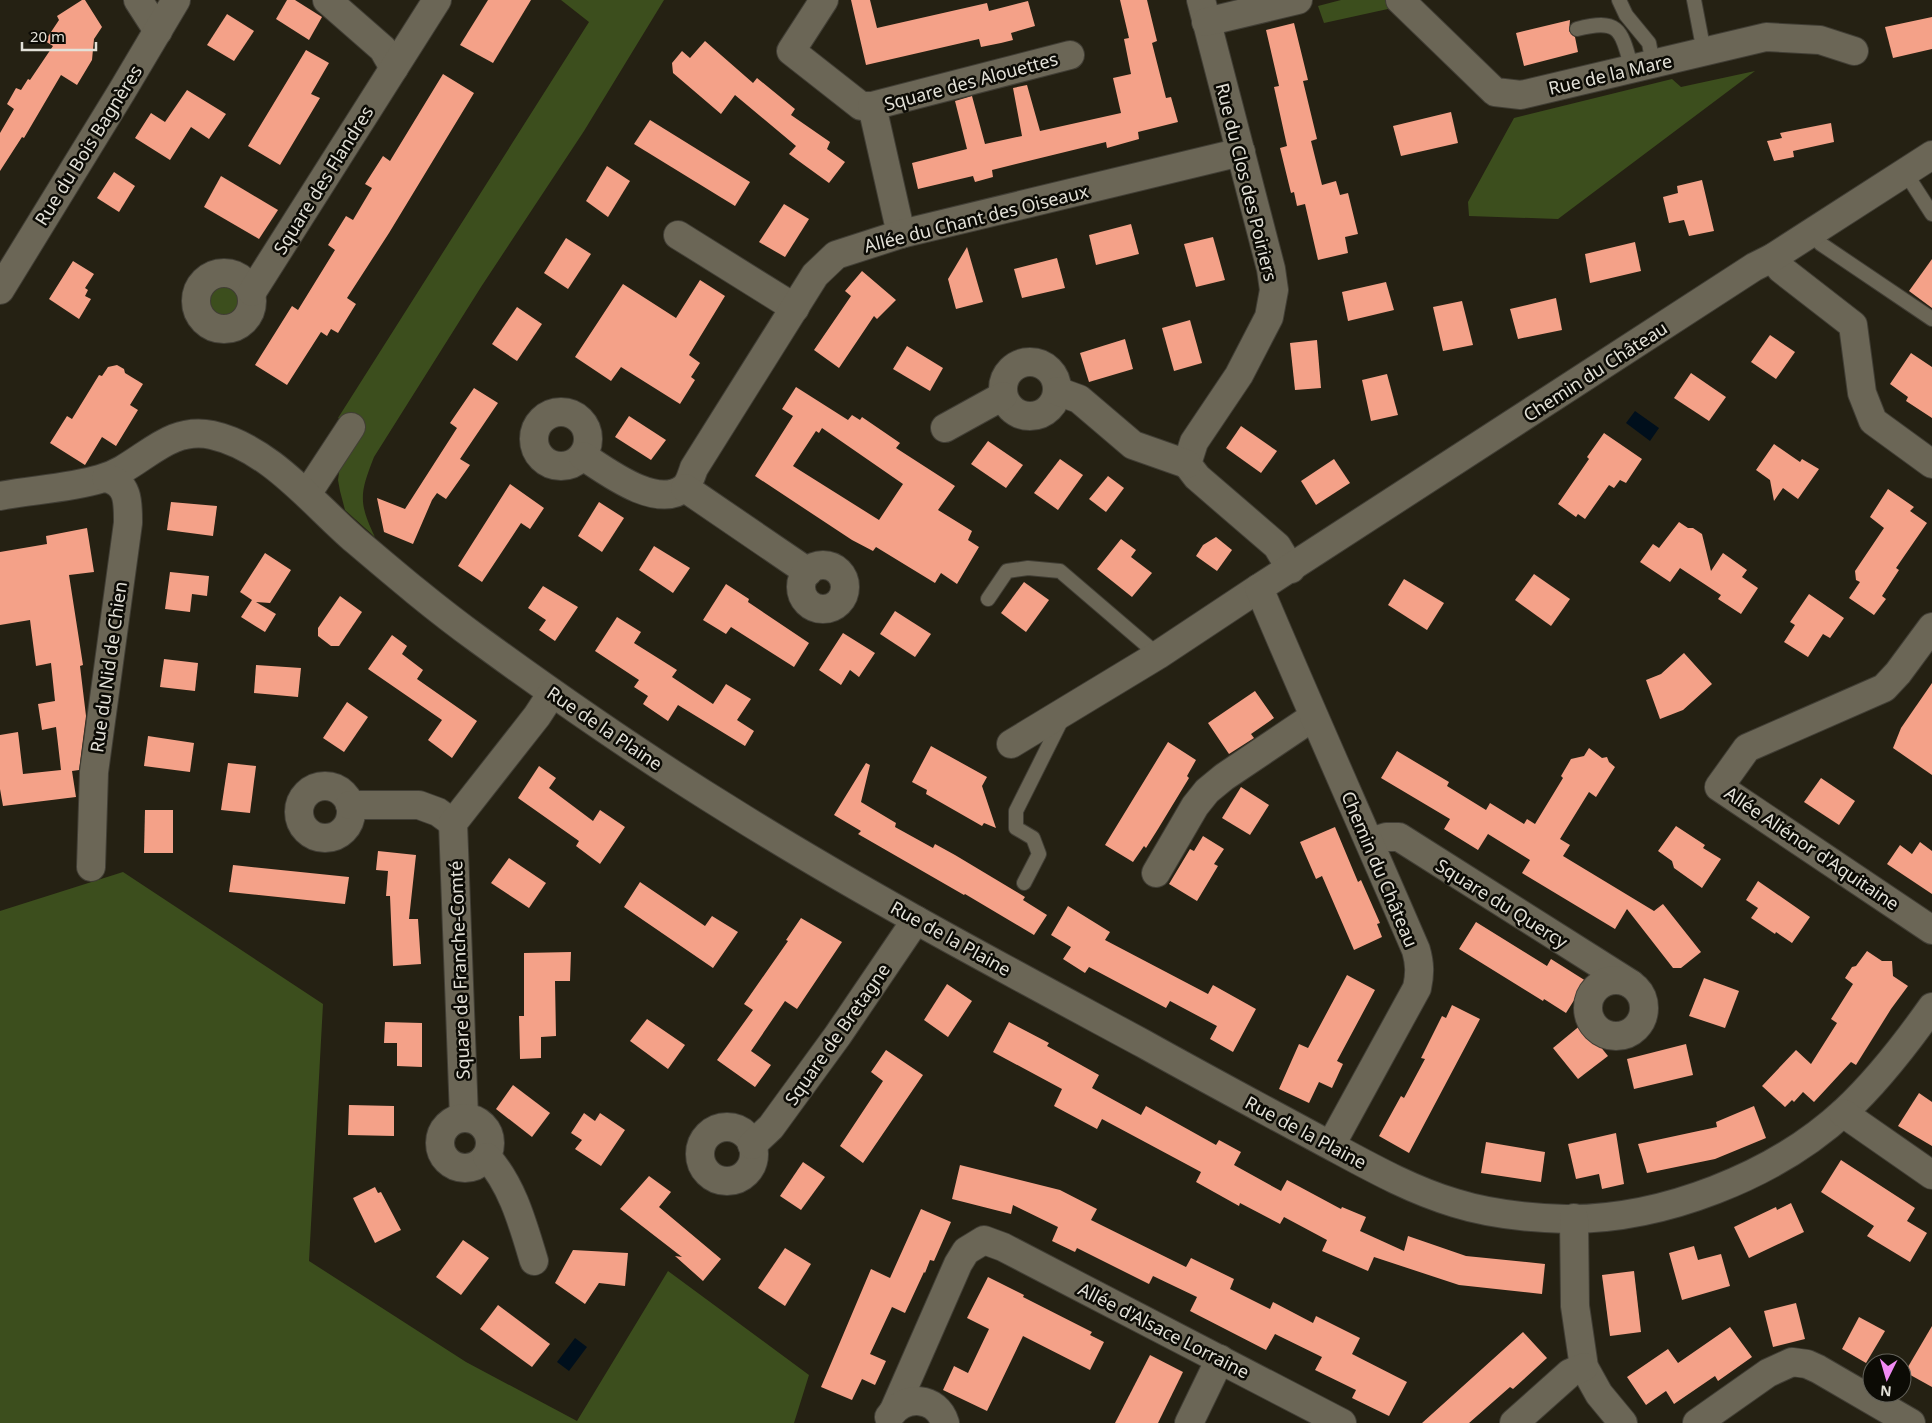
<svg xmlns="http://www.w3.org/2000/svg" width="1932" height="1423" font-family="'Noto Sans',sans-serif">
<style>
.green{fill:#3c4e1d}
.water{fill:#000f1c}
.building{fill:#f4a188;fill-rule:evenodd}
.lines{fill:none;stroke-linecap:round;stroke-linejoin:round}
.service-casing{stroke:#413e35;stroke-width:16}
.minor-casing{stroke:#413e35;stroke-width:30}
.tertiary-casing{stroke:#413e35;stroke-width:30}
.service{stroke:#6b6656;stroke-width:14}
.minor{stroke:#6b6656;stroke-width:28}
.tertiary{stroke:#6b6656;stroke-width:28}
.labels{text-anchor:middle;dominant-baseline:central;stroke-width:5;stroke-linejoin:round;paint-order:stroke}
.street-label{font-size:18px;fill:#e3e1d8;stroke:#0c0b05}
</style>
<rect width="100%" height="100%" fill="#252113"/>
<g class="green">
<path d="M561,0H664L584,131L481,287L374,457C360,493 358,502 375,537L345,510L340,491L338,480L341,458L356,430L338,418L589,22Z"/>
<polygon points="1341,0 1387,0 1397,7 1324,23 1318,6"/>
<polygon points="1755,71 1558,219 1469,216 1468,202 1514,118 1672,79 1681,87"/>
<circle cx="225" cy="299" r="17"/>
<polygon points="123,872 323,1004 309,1261 466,1362 577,1421 668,1271 809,1375 794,1423 0,1423 0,911"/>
</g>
<g class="water">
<polygon points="1635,411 1659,428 1650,441 1626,423"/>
<polygon points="575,1338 587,1347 569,1371 557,1362"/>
</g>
<g class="building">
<polygon points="82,0 85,0 102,27 94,39 92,60 77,85 61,75 24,138 22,137 0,171 0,133 14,109 7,104 16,88 21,90 28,79 30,80 53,46 45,41 59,20 57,16"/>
<polygon points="287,0 295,0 322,17 309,40 276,19"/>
<polygon points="488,0 531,0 493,63 460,45"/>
<polygon points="851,0 870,0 877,28 987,3 989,11 1028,1 1035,26 1011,33 1013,40 1001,43 981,47 979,39 866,65"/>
<polygon points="1120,0 1147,0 1157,41 1152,43 1166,98 1171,97 1178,122 1138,132 1139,139 1107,148 1106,142 992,170 993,177 975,182 973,176 918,189 912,163 967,149 955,101 972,96 985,144 1022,136 1013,88 1027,85 1040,131 1121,113 1113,78 1131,74 1124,39 1129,38"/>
<polygon points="227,14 254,31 234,61 207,45"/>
<polygon points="1932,17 1932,49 1893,58 1885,27"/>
<polygon points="1570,20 1569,31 1575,37 1578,52 1524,66 1516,33"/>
<polygon points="1294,23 1308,80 1303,81 1317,139 1311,141 1322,185 1336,181 1340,195 1348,193 1358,234 1345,237 1348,253 1318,260 1305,204 1297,206 1294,192 1291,193 1280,148 1287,146 1274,87 1279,86 1266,30"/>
<polygon points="705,41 753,83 757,78 795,109 791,115 830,142 827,149 845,162 829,183 789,154 796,146 735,95 721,114 673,73 672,63 682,51 690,58"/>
<polygon points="306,50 329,63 311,94 320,98 280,165 248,146"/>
<polygon points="443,74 474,93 389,233 347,298 356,304 338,333 331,329 327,336 321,332 287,385 255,365 292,306 298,310 335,250 328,245 346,216 353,220 372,188 365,184 383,156 390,161"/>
<polygon points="187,90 226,114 209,139 191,127 170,160 135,138 151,113 165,122"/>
<polygon points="1451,112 1458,143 1401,156 1393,126"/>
<polygon points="650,120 750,182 735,206 634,144"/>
<polygon points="1831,123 1834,142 1793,151 1794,157 1774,161 1767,141 1782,138 1780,133"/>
<polygon points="607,166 630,181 608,217 586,201"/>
<polygon points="114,172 135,186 119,212 97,198"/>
<polygon points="221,176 278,210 259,239 204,207"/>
<polygon points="1702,180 1714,231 1689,236 1684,220 1669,223 1663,197 1678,193 1677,186"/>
<polygon points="784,204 809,219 785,257 759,242"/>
<polygon points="1131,224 1139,254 1096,265 1089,235"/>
<polygon points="1213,237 1225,280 1196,287 1184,244"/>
<polygon points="566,238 591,254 568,289 544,273"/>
<polygon points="1635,242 1641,271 1590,283 1585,254"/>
<polygon points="967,247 983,302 956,309 948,279"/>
<polygon points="1057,258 1065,288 1022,298 1014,269"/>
<polygon points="1932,259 1932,308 1909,291"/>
<polygon points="73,261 94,274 85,288 88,290 85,296 91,299 79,319 49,299"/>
<polygon points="862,271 896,300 877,319 874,316 839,368 814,350 851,296 845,291"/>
<polygon points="700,280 725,296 689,355 700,363 691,377 695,380 680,404 621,367 611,381 575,357 623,284 676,318"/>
<polygon points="1386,282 1394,310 1348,321 1342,292"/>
<polygon points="1556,298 1562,330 1518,339 1510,309"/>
<polygon points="1462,301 1473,345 1443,351 1433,307"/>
<polygon points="517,307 542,324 517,361 492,344"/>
<polygon points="1190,320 1202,363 1174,371 1162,328"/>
<polygon points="1770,335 1795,352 1776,379 1751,362"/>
<polygon points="1125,339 1133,369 1089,382 1080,353"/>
<polygon points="1317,340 1321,388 1295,390 1290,343"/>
<polygon points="907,346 943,368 930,391 893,369"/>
<polygon points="1911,353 1932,367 1932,418 1906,401 1908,397 1890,384"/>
<polygon points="117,365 124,369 125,373 143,384 130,405 138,410 116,446 102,437 85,465 50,443 67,416 72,419 99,375 102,376 108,367"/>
<polygon points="1691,373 1726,397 1709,421 1674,398"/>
<polygon points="1387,374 1398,415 1371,421 1362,380"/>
<path d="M796,387L848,420L852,415L860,420L862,417L900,443L896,448L955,486L938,510L972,531L968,540L979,547L957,584L941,573L935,583L876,547L873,551L852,540L755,476L793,416L782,409ZM822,428L903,484L879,520L793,466L816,431L819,433Z"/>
<polygon points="474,388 498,403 460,459 470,465 446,499 437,493 432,500 413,544 384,532 377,498 405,509 457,428 450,423"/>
<polygon points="629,416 666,440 651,460 615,437"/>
<polygon points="1241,426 1277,451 1261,473 1226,448"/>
<polygon points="1604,433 1642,459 1626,483 1620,480 1614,488 1609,485 1585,519 1578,514 1576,517 1558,504 1589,459 1587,457"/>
<polygon points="988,441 1023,465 1006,488 971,464"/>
<polygon points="1774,444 1800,462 1802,459 1819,469 1798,499 1783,488 1774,501 1770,480 1756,470"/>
<polygon points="1060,459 1083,475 1058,510 1034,493"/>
<polygon points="1334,459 1350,483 1316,505 1301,481"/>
<polygon points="1108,476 1124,488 1106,512 1089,499"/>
<polygon points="510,484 544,508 530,529 521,523 482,582 458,566"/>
<polygon points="1888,489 1914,507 1910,511 1927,523 1896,568 1899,570 1882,596 1886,599 1874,615 1849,598 1860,582 1856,580 1855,571 1884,528 1870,517"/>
<polygon points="171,502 217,506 213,536 167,530"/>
<polygon points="599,502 624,518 602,552 578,536"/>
<polygon points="1679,522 1688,528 1693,528 1702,534 1711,571 1723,553 1747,570 1742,577 1758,588 1741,614 1718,599 1721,595 1680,568 1670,582 1640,562 1653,544 1659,548"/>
<polygon points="87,528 94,572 69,575 83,665 80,666 86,716 79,770 72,771 76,797 3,806 0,789 0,735 18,732 23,774 61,770 56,727 42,730 38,704 55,701 51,663 36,666 30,620 0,625 0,552 47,544 46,536"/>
<polygon points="1216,537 1232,550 1217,571 1196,556 1203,545"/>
<polygon points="1121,539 1136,550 1131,557 1152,573 1132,597 1097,569"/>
<polygon points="654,546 690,568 673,593 639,570"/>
<polygon points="265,553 291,570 270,603 256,602 276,614 265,632 241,617 252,600 240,592"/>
<polygon points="170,572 209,576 207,596 192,594 190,612 165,609"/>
<polygon points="1534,574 1570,599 1551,626 1515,600"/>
<polygon points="1404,579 1444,603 1427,630 1388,605"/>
<polygon points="1024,582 1049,600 1026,632 1001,613"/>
<polygon points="726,584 749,599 748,602 809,643 794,667 731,627 726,634 703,620"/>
<polygon points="543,586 578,607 555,641 539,630 546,620 528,608"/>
<polygon points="1809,594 1844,618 1830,638 1823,634 1808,657 1784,642 1795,625 1790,622"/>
<polygon points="340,596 362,612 339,646 331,646 318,636 318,628"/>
<polygon points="895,611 931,634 915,657 880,634"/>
<polygon points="617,617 641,632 634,643 677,670 672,677 713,704 726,684 751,699 737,720 754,731 745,746 678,705 668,721 643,704 648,696 634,687 639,680 595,651"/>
<polygon points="843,633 875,653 859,677 850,670 841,685 819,670"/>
<polygon points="392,635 407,646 402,654 423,670 417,679 477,721 452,758 428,740 442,720 368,669"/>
<polygon points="1684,653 1712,684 1683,710 1660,719 1646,680 1661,674"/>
<polygon points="164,659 198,663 195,691 160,687"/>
<polygon points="256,665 301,668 298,697 254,693"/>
<polygon points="1932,683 1932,775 1893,748 1901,728"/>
<polygon points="1255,691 1274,718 1251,734 1254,738 1229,754 1208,723"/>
<polygon points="347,702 368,717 344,752 323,738"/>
<polygon points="148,736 194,743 190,772 144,766"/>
<polygon points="1168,742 1196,760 1187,776 1189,778 1158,829 1146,848 1144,846 1133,862 1105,845"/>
<polygon points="931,746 987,777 982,786 996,828 984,823 982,826 926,794 927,790 912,782"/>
<polygon points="1589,748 1602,758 1607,757 1609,762 1615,767 1596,797 1589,792 1560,839 1570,845 1563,856 1654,911 1663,904 1701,952 1681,968 1673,968 1627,909 1615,929 1522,873 1530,860 1488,834 1478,850 1444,829 1450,819 1381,778 1397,751 1449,782 1447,786 1486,810 1490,803 1524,824 1527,819 1535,824 1563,778 1561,776 1571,759 1584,756"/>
<polygon points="228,763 256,766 250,813 221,810"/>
<polygon points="866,763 870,765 861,802 896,823 895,827 933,848 935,844 955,855 1025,897 1023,900 1047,915 1034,935 965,894 964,895 858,834 861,831 834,815"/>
<polygon points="539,766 556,778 549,788 593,821 600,810 625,827 600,864 576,846 579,841 518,798"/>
<polygon points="1821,778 1855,801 1839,825 1804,802"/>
<polygon points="1241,787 1269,805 1250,835 1222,818"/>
<polygon points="145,810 173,810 173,853 144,853"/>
<polygon points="1676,826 1705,845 1703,848 1721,859 1702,888 1674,868 1672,861 1658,851"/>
<polygon points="1335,827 1358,882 1361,880 1380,923 1377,924 1382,937 1354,950 1322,876 1316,879 1300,842"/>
<polygon points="1203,836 1224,849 1214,864 1218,866 1197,901 1169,884 1190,849 1194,851"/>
<polygon points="1920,842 1932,851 1932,894 1887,864 1900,845 1912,854"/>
<polygon points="378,851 416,855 409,919 418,919 421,964 393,966 390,896 386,896 388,871 376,870"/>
<polygon points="509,858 546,883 529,908 491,883"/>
<polygon points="233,865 349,877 345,904 229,892"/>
<polygon points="1758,881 1810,917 1792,943 1776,932 1775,934 1751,918 1758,908 1746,900"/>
<polygon points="640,882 705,926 712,916 738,932 713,968 624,907"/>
<polygon points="1068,906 1110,932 1105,940 1208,994 1213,985 1256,1009 1233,1052 1210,1039 1217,1026 1170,1001 1166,1008 1089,967 1085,973 1063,959 1071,947 1051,935"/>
<polygon points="801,918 842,942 797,1009 785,1001 751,1051 771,1065 755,1087 717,1060 753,1010 744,1004 788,941 786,940"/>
<polygon points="1476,922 1547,966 1551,959 1586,981 1566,1013 1544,999 1543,1001 1459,949"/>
<polygon points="1867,951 1882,961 1892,961 1893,976 1908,986 1891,1009 1856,1065 1851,1062 1814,1102 1803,1092 1794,1102 1792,1100 1785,1107 1762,1086 1796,1050 1811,1064 1837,1023 1831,1019 1853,984 1845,978 1852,967 1856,966"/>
<polygon points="571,952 570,981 555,981 556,1036 541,1037 541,1058 520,1059 519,1016 524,1016 524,953"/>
<polygon points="1347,975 1375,990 1337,1061 1343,1064 1332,1088 1319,1082 1309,1103 1279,1089 1299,1044 1308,1048"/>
<polygon points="1704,978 1739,991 1725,1028 1689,1016"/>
<polygon points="947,984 972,1001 948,1037 924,1020"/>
<polygon points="1452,1005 1480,1019 1409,1153 1379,1136 1401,1096 1404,1098 1425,1059 1421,1058 1442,1016 1446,1018"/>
<polygon points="647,1019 685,1045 668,1069 630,1041"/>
<polygon points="385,1022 422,1023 422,1067 397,1066 397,1043 384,1043"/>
<polygon points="1009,1022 1049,1043 1047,1046 1099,1075 1092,1088 1141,1115 1146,1106 1216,1145 1219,1140 1241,1152 1234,1165 1281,1191 1287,1180 1341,1209 1342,1207 1366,1217 1360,1231 1404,1251 1408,1236 1466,1256 1545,1264 1542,1294 1459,1285 1374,1257 1368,1271 1322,1251 1327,1240 1284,1217 1280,1224 1240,1203 1239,1206 1196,1182 1201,1172 1102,1119 1097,1129 1054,1106 1062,1089 993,1052"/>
<polygon points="1582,1024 1608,1056 1578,1079 1553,1048"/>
<polygon points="1686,1044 1693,1075 1634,1089 1627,1059"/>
<polygon points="886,1050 923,1075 863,1163 840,1146 883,1081 871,1072"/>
<polygon points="513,1085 550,1113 532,1137 496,1109"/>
<polygon points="1919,1093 1932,1102 1932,1146 1898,1126"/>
<polygon points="349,1105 394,1106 394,1136 348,1135"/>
<polygon points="1754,1106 1766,1138 1715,1159 1647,1173 1638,1144 1717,1127 1716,1122"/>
<polygon points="584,1113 595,1121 600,1113 625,1130 601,1166 575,1149 582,1140 571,1133"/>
<polygon points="1616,1133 1624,1184 1602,1189 1599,1174 1576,1179 1568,1144"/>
<polygon points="1486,1142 1545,1152 1541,1182 1481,1173"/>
<polygon points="1841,1160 1915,1208 1907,1221 1927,1233 1910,1262 1867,1236 1874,1226 1821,1192"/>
<polygon points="803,1162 825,1177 801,1210 780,1196"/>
<polygon points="960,1165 1060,1190 1097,1209 1091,1220 1186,1267 1191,1258 1234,1279 1230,1289 1270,1309 1273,1302 1313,1323 1316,1316 1360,1338 1352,1354 1407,1382 1389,1416 1352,1398 1356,1390 1315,1370 1322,1357 1275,1334 1266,1350 1190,1311 1197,1297 1153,1276 1149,1284 1077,1248 1075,1252 1052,1241 1058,1227 1013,1205 1011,1214 952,1199"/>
<polygon points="649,1176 671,1192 659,1207 721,1259 703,1281 675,1256 682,1257 620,1209"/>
<polygon points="375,1187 378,1193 381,1192 401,1230 375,1243 353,1198"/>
<polygon points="1791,1203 1804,1232 1749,1258 1734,1227 1776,1207 1777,1210"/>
<polygon points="921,1209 951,1222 934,1261 930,1260 925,1273 924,1272 905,1313 892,1307 870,1354 886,1361 875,1385 862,1379 852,1400 821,1387 871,1269 890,1278"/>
<polygon points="463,1240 489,1258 461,1295 436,1277"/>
<polygon points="1694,1246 1698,1260 1721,1254 1730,1286 1682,1300 1669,1253"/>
<polygon points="785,1248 811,1264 785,1306 758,1288"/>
<polygon points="573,1250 628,1253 625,1286 599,1283 585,1304 555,1283"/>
<polygon points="1634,1271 1641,1332 1610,1336 1602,1275"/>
<polygon points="988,1277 1024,1295 1023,1297 1092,1332 1090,1335 1104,1342 1090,1370 1023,1336 987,1411 943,1390 954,1366 968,1373 989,1329 967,1318"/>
<polygon points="1796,1303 1805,1339 1773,1347 1764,1311"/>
<polygon points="498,1305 550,1344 532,1367 480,1329"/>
<polygon points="1859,1317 1885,1331 1866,1363 1842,1349"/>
<polygon points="1932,1326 1932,1387 1905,1372"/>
<polygon points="1730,1327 1752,1357 1718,1381 1715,1376 1674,1404 1666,1391 1646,1405 1627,1377 1668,1349 1678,1363"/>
<polygon points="1523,1332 1547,1358 1513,1389 1510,1387 1469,1423 1422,1423"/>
<polygon points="1150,1355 1183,1372 1158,1423 1115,1423"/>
</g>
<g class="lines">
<defs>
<g id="service">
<polyline points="1619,0 1626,15 1649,43 1653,64"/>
<polyline points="1694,0 1704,52"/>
<path d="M1577,29C1620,18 1621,30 1632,69"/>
<polyline points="1905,172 1932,214"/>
<polyline points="1811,233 1821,244 1932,319"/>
<polyline points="988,599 1007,571 1028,568 1060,571 1158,655"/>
<polyline points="1024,883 1039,854 1033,838 1016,828 1016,811 1062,719"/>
</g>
<g id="minor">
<polyline points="138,0 158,31"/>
<polyline points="327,0 383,49 394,68"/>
<polyline points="824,0 791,51 861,106 872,106 1070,55"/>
<polyline points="1201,0 1271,269 1274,290 1269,317 1239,375 1194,442 1187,464 1197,477 1277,546 1291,569"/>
<polyline points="1400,0 1495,92 1521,95 1766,37 1820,40 1854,51"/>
<polyline points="1206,22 1298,0"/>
<polyline points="872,106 901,234"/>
<polyline points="678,235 795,308"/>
<polyline points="1772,258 1781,269 1853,325 1862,393 1873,421 1932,464"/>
<circle cx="224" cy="301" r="28"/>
<polyline points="252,292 437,0"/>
<circle cx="1030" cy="389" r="27"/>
<polyline points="1057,391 1079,399 1133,445 1187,464"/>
<circle cx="561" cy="439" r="27"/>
<polyline points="945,428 1003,396"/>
<path d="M583,456C606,471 657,510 684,488C689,484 692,474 694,468L815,275L836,255L901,234L1241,152"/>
<polyline points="685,488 808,572"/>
<polyline points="307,494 351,427"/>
<path d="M0,496C32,490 69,488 100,479C141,468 165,425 212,435C270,448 313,504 356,541C396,575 436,609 479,640C561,700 645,758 731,811C865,895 1005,969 1144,1044C1203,1077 1263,1109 1322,1141C1365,1164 1408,1189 1455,1203C1490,1214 1529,1218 1566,1219C1662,1220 1775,1176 1845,1111C1875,1083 1908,1041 1932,1007"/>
<circle cx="823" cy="587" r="22"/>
<polyline points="1932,627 1898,673 1884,688 1747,748 1719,787 1932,930"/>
<polyline points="1011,744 1158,655 1259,588"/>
<circle cx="325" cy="812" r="26"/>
<polyline points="350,805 419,805 438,812 453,823"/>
<polyline points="1370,842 1386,837 1399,837 1631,984"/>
<path d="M91,867L94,772L128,523C128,503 129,483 106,478"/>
<polyline points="1156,873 1195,806 1207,791 1224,777 1313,717"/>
<circle cx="1616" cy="1008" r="28"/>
<polyline points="1843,1113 1932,1175"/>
<polyline points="464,1117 453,823 537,716 552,693"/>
<circle cx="465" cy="1143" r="25"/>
<circle cx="727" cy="1154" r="27"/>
<polyline points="752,1145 771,1127 838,1035 916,920"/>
<path d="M1331,1145L1417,988C1420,974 1420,964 1416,950C1364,829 1310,709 1259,588L1754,267L1772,258L1932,155"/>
<path d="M487,1157C513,1186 523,1225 534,1261"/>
<polyline points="1574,1218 1575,1306 1584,1367 1599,1394 1623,1423"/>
<polyline points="894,1410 958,1264 966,1251 984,1240 1003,1247 1342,1423"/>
<path d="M889,1417C904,1394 937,1396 945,1423"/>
<polyline points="1189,1423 1220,1359"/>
<polyline points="1514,1423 1570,1373 1584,1367"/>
<polyline points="1697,1423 1768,1373 1792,1362 1807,1364 1818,1369 1911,1423"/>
</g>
<polyline id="tertiary" points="0,290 122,91 176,0"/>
</defs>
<use href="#service" class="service-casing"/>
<use href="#minor" class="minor-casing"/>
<use href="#tertiary" class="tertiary-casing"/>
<use href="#service" class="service"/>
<use href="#minor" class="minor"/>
<use href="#tertiary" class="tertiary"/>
</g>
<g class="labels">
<g class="street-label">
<text transform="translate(1610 74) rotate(-13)">Rue de la Mare</text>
<text transform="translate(971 81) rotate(-15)">Square des Alouettes</text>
<text transform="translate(88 145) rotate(-58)">Rue du Bois Bagnères</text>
<text transform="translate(323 180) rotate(-58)">Square des Flandres</text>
<text transform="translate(1247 182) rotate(76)">Rue du Clos des Poiriers</text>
<text transform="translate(976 218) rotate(-14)">Allée du Chant des Oiseaux</text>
<text transform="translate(1595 371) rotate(-33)">Chemin du Château</text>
<text transform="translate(108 667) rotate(-82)">Rue du Nid de Chien</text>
<text transform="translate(605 728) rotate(34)">Rue de la Plaine</text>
<text transform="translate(1812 848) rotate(34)">Allée Aliénor d'Aquitaine</text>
<text transform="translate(1380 869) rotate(67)">Chemin du Château</text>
<text transform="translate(1502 903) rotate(32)">Square du Quercy</text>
<text transform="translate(951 938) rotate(29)">Rue de la Plaine</text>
<text transform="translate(459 970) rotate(-92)">Square de Franche-Comté</text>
<text transform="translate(837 1034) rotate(-55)">Square de Bretagne</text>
<text transform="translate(1306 1132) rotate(28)">Rue de la Plaine</text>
<text transform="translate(1164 1330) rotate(27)">Allée d'Alsace Lorraine</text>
</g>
</g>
<g transform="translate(1887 1378) rotate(185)"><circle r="24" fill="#0c0b05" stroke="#626159"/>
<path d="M0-4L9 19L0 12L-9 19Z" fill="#f18af4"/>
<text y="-8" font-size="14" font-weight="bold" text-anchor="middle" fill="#e3e1d8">N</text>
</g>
<path d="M22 42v8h74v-8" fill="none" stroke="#e3e1d8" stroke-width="2.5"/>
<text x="30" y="42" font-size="15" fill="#e3e1d8" stroke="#0c0b05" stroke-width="4" paint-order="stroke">20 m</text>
</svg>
